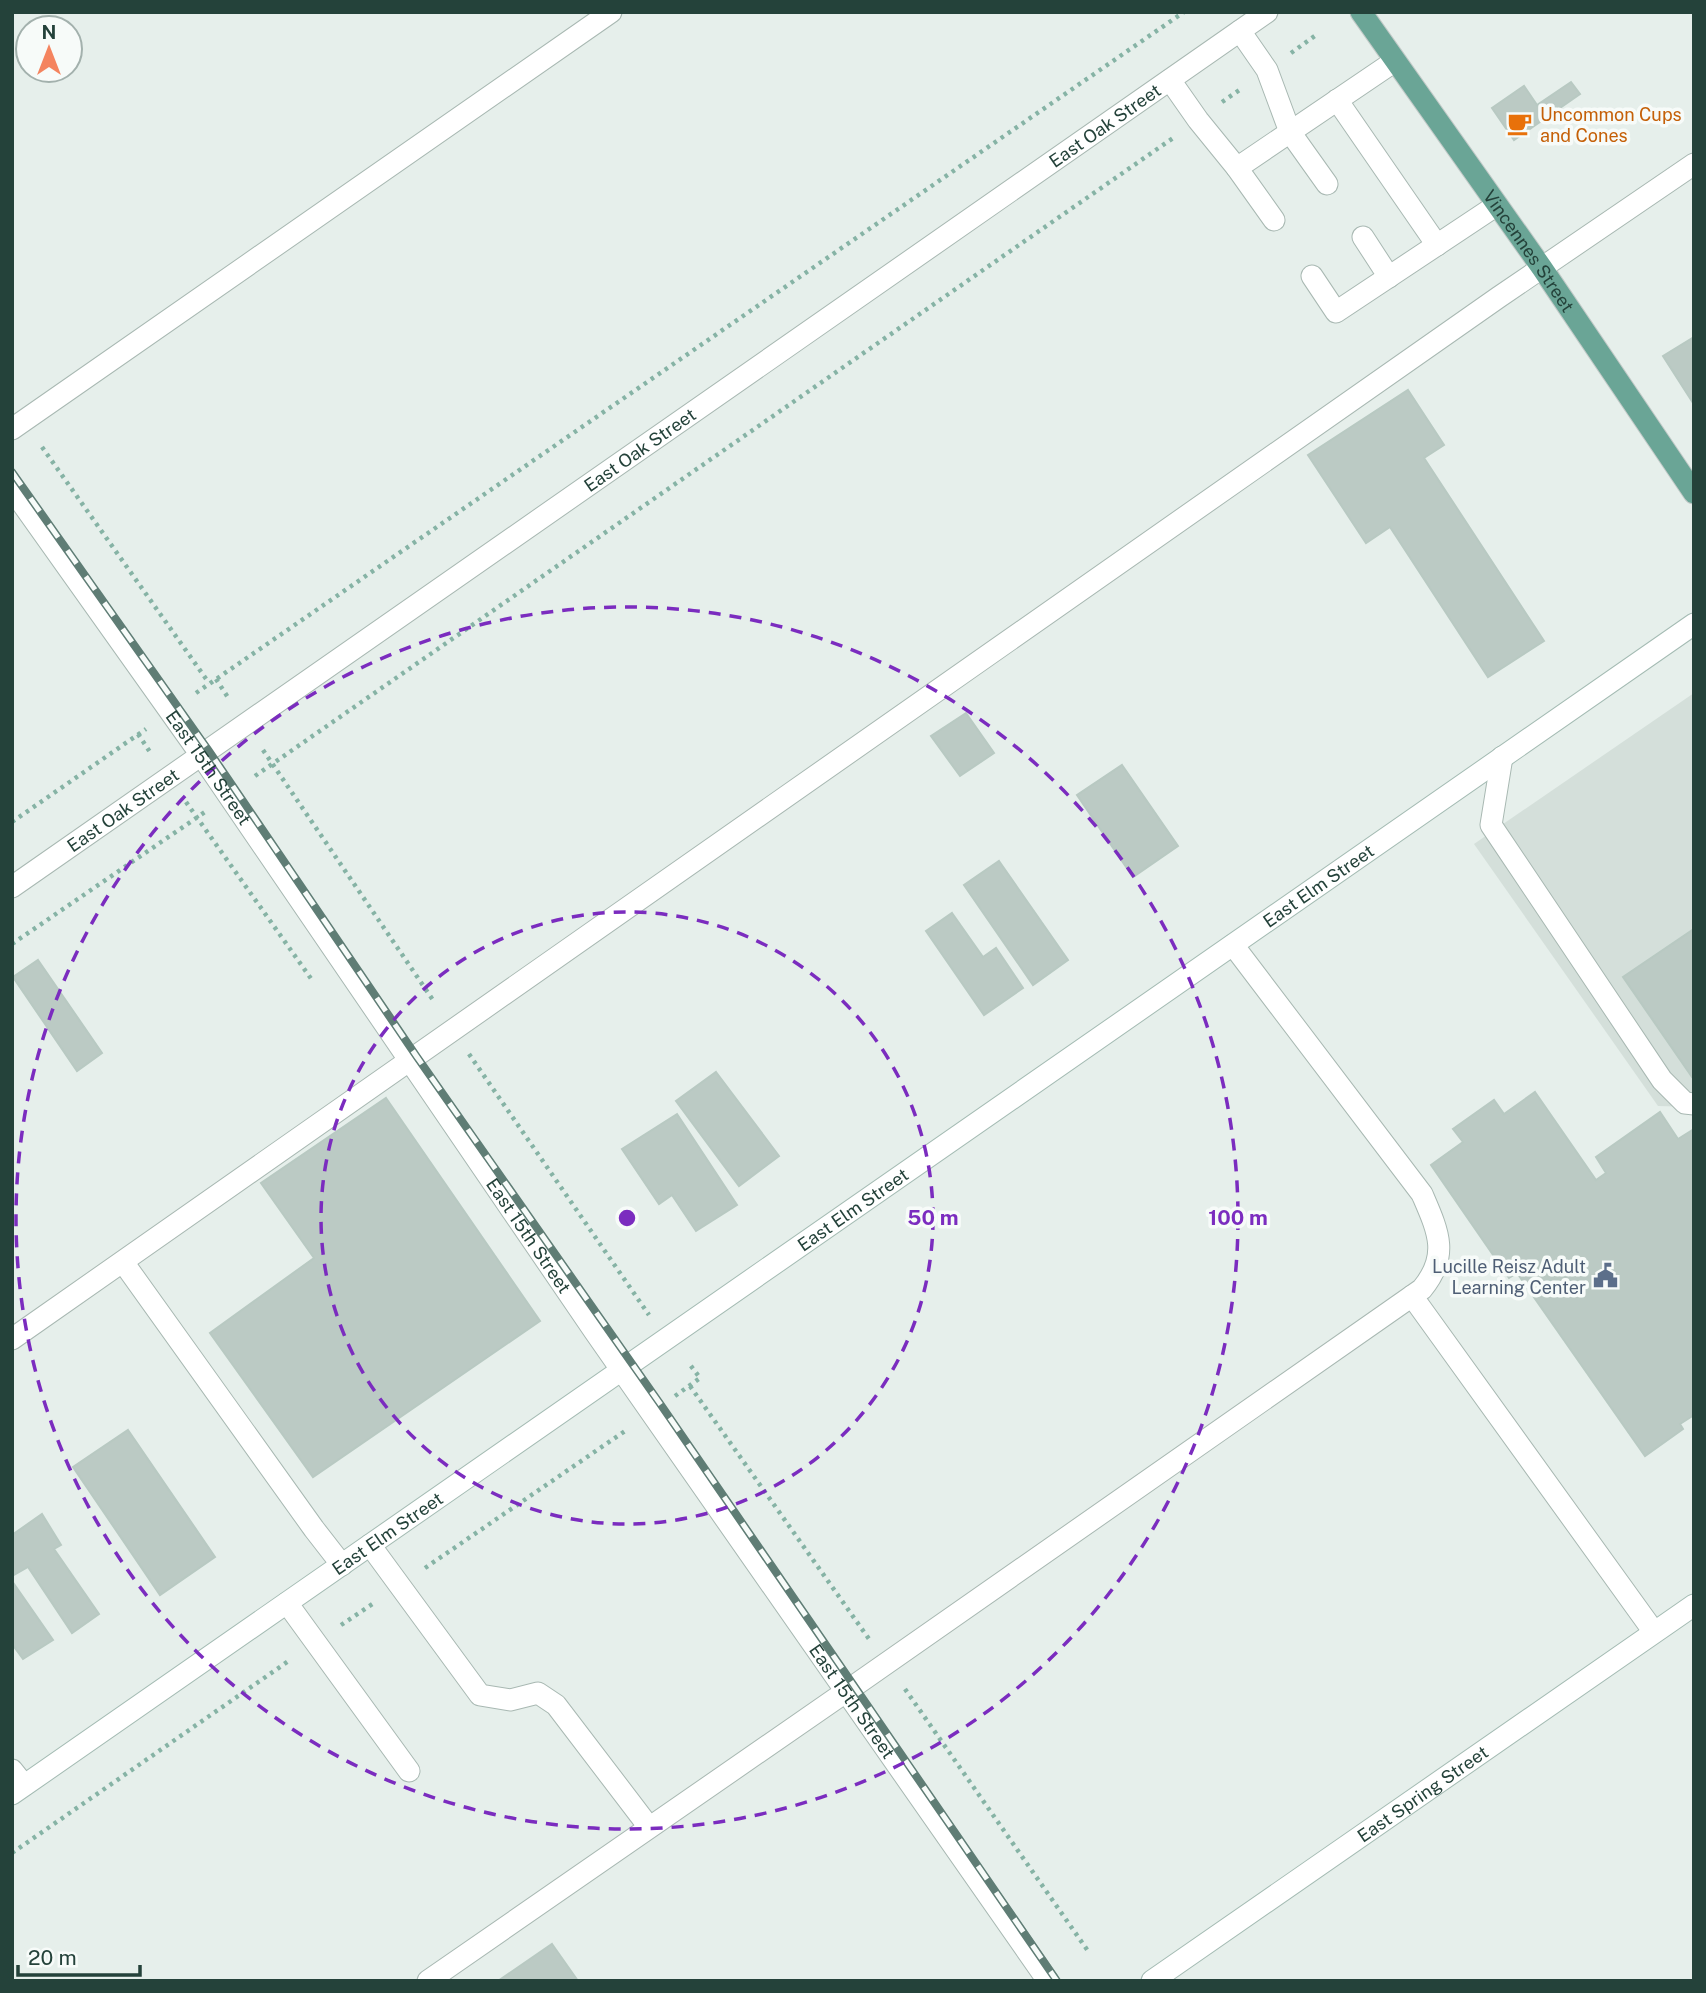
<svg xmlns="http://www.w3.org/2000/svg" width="1706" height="1993" font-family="'Public Sans',sans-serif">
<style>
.built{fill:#d4dfda}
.building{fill:#bbcac4;stroke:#b8c9c2;stroke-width:2}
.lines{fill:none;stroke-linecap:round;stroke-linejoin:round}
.lane-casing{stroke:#a8b8b2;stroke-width:23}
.street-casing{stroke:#a8b8b2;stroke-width:23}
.secondary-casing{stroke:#a4bbb3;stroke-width:23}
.primary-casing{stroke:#c2cac8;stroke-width:23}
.path{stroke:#86b3a5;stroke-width:4.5;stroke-dasharray:3.5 5;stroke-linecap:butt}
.lane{stroke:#fff;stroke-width:21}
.street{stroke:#fff;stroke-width:21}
.secondary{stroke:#fff;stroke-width:21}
.primary{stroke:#6aa596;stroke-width:21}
.rail-casing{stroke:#5f7d75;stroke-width:8}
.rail{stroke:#f7fbf9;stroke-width:5;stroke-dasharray:16;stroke-linecap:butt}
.ring{fill:none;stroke:#7b2cbf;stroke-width:3.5;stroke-dasharray:12 9}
.labels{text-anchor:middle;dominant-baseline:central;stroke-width:7;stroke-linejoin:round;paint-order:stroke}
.food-label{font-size:18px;fill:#c56008;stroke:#f7fbf9;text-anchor:start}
.street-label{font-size:18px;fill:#24423a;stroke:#f7fbf9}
.service-label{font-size:18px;fill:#4e5e75;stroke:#f7fbf9;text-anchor:end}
.centre{fill:#7b2cbf;stroke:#f7fbf9;stroke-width:3.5}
.ring-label{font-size:21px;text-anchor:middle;font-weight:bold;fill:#7b2cbf;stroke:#f7fbf9;stroke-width:7;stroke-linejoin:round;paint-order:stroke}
</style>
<rect width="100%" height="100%" fill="#e6efeb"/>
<polygon class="built" points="1694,693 1694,1107 1658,1106 1474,844"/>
<g class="building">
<polygon points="1571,82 1580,94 1514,140 1492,108 1524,86 1537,105"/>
<polygon points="1694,337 1694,402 1693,403 1663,356"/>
<polygon points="1408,390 1444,445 1424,458 1544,641 1488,677 1390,527 1366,543 1308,455"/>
<polygon points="966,713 994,753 960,776 931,736"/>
<polygon points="1122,765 1178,846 1133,877 1077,795"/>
<polygon points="999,861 1068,960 1033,985 964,885"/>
<polygon points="952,913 983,957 996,948 1023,988 984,1015 926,931"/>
<polygon points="1694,929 1694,1076 1692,1077 1623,977"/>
<polygon points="38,960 102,1053 77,1071 13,977"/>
<polygon points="716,1072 779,1156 739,1186 676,1101"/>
<polygon points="1535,1092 1596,1180 1606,1173 1596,1157 1660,1112 1678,1139 1694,1129 1694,1415 1680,1424 1683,1429 1645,1456 1517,1273 1509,1278 1431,1165 1463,1142 1453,1129 1494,1100 1504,1114"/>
<polygon points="386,1098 540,1321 313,1477 210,1333 314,1258 261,1183"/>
<polygon points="677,1114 737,1205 696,1231 672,1195 659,1204 622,1149"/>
<polygon points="128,1430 215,1557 160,1595 73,1467"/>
<polygon points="42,1514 61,1545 54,1549 99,1614 72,1633 28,1567 12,1576 12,1535"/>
<polygon points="12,1581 53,1640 23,1659 12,1644"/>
<polygon points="552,1944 578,1981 498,1981"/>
</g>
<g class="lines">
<defs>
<g id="lane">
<polyline points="1240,31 1267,70 1290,132 1327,184"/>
<polyline points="1170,80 1198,120 1237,168 1395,61"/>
<polyline points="1337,100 1437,245"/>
<polyline points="1237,168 1274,220"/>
<polyline points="1363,237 1389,277"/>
<polyline points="1312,276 1336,312 1497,205"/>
<polyline points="12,429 611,12"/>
<polyline points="1502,757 1491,825 1662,1080 1685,1103 1694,1104"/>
<polyline points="123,1262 314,1529 342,1565"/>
<polyline points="1412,1296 1654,1632"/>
<polyline points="12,1339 1499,297 1694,164"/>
<polyline points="370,1545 480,1695 510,1700 538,1693 556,1705 649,1827"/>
<polyline points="287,1603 409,1771"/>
<polyline points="12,1770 24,1785"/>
<path d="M428,1981L854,1686L1422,1289C1450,1255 1438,1231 1422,1194L1233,945"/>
</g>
<g id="street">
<path id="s1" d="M12,489L201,755L595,1332L1048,1981"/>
<path id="s2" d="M12,887L1267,12"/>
</g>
<g id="secondary">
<path id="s3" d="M12,1794L1694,624"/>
<path id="s4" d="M1152,1981L1694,1605"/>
</g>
<g id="primary">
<path id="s5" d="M1361,12L1542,268L1694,493"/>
</g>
</defs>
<use href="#lane" class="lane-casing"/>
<use href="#street" class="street-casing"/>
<use href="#secondary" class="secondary-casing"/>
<use href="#primary" class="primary-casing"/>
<g class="path">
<polyline points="1291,53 1316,35"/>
<polyline points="1222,102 1241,89"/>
<polyline points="42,447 209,683"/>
<polyline points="216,679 229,699"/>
<polyline points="196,693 1184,12"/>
<polyline points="138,734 150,752"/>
<polyline points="263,750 435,1003"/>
<polyline points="255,776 1173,138"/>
<polyline points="186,802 312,980"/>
<polyline points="12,822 146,729"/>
<polyline points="12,944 205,812"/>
<polyline points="469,1054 649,1315"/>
<polyline points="690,1386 869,1639"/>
<polyline points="675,1396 700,1378 688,1362"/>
<polyline points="425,1568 625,1431"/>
<polyline points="341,1625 374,1603"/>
<polyline points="905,1689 1088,1951"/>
<polyline points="12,1853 290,1660"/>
</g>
<use href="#lane" class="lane"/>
<use href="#street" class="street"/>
<use href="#secondary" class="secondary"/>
<use href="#primary" class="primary"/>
<defs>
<polyline id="rail" points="12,472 209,751 417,1057 661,1405 1057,1981"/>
</defs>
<use href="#rail" class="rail-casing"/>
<use href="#rail" class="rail"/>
</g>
<g class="ring">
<circle cx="627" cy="1218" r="306"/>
<circle cx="627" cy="1218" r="611"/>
</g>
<defs>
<symbol id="cafe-bare" viewBox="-9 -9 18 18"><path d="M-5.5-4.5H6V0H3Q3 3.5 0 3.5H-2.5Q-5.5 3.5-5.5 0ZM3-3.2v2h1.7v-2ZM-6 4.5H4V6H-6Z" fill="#e8710a" stroke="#f7fbf9" stroke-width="2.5" paint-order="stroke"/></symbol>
<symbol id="civic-bare" viewBox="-9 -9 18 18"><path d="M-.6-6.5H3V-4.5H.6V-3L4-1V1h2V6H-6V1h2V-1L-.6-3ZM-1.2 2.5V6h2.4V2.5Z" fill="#5c6f8a" stroke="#f7fbf9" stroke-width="2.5" paint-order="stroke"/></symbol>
</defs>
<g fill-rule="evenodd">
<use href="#cafe-bare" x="1502" y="106" width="35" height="35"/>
<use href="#civic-bare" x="1588" y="1258" width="35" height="35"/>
</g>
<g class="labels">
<g class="food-label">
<text x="1540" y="114">Uncommon Cups<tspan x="1540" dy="21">and Cones</tspan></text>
</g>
<g class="street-label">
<text stroke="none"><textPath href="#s2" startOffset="1332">East Oak Street</textPath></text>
<text stroke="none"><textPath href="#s5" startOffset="292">Vincennes Street</textPath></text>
<text stroke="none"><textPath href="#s2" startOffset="765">East Oak Street</textPath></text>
<text stroke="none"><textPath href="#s1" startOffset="341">East 15th Street</textPath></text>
<text stroke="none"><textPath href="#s2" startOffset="135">East Oak Street</textPath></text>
<text stroke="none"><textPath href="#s3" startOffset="1591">East Elm Street</textPath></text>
<text stroke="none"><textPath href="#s3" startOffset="1024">East Elm Street</textPath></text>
<text stroke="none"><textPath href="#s1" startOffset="908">East 15th Street</textPath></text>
<text stroke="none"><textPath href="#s3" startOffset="457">East Elm Street</textPath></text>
<text stroke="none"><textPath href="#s1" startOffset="1475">East 15th Street</textPath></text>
<text stroke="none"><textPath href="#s4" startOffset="329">East Spring Street</textPath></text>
</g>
<g class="service-label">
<text x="1586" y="1266">Lucille Reisz Adult<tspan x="1586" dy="21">Learning Center</tspan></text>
</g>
</g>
<circle cx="627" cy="1218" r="10" class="centre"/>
<g class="ring-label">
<text x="933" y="1225">50 m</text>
<text x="1238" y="1225">100 m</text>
</g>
<rect width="1706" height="1993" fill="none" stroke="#24423a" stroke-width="28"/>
<g transform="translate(49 49)"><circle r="33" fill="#f7fbf9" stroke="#a3b1ad" stroke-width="2"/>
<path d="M0-5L12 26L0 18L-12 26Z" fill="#f4845f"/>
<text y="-10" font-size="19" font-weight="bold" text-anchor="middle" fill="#24423a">N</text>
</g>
<path d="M18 1965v10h122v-10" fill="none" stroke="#24423a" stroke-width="3.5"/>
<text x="28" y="1965" font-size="21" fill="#24423a" stroke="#f7fbf9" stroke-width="5" paint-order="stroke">20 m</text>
</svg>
